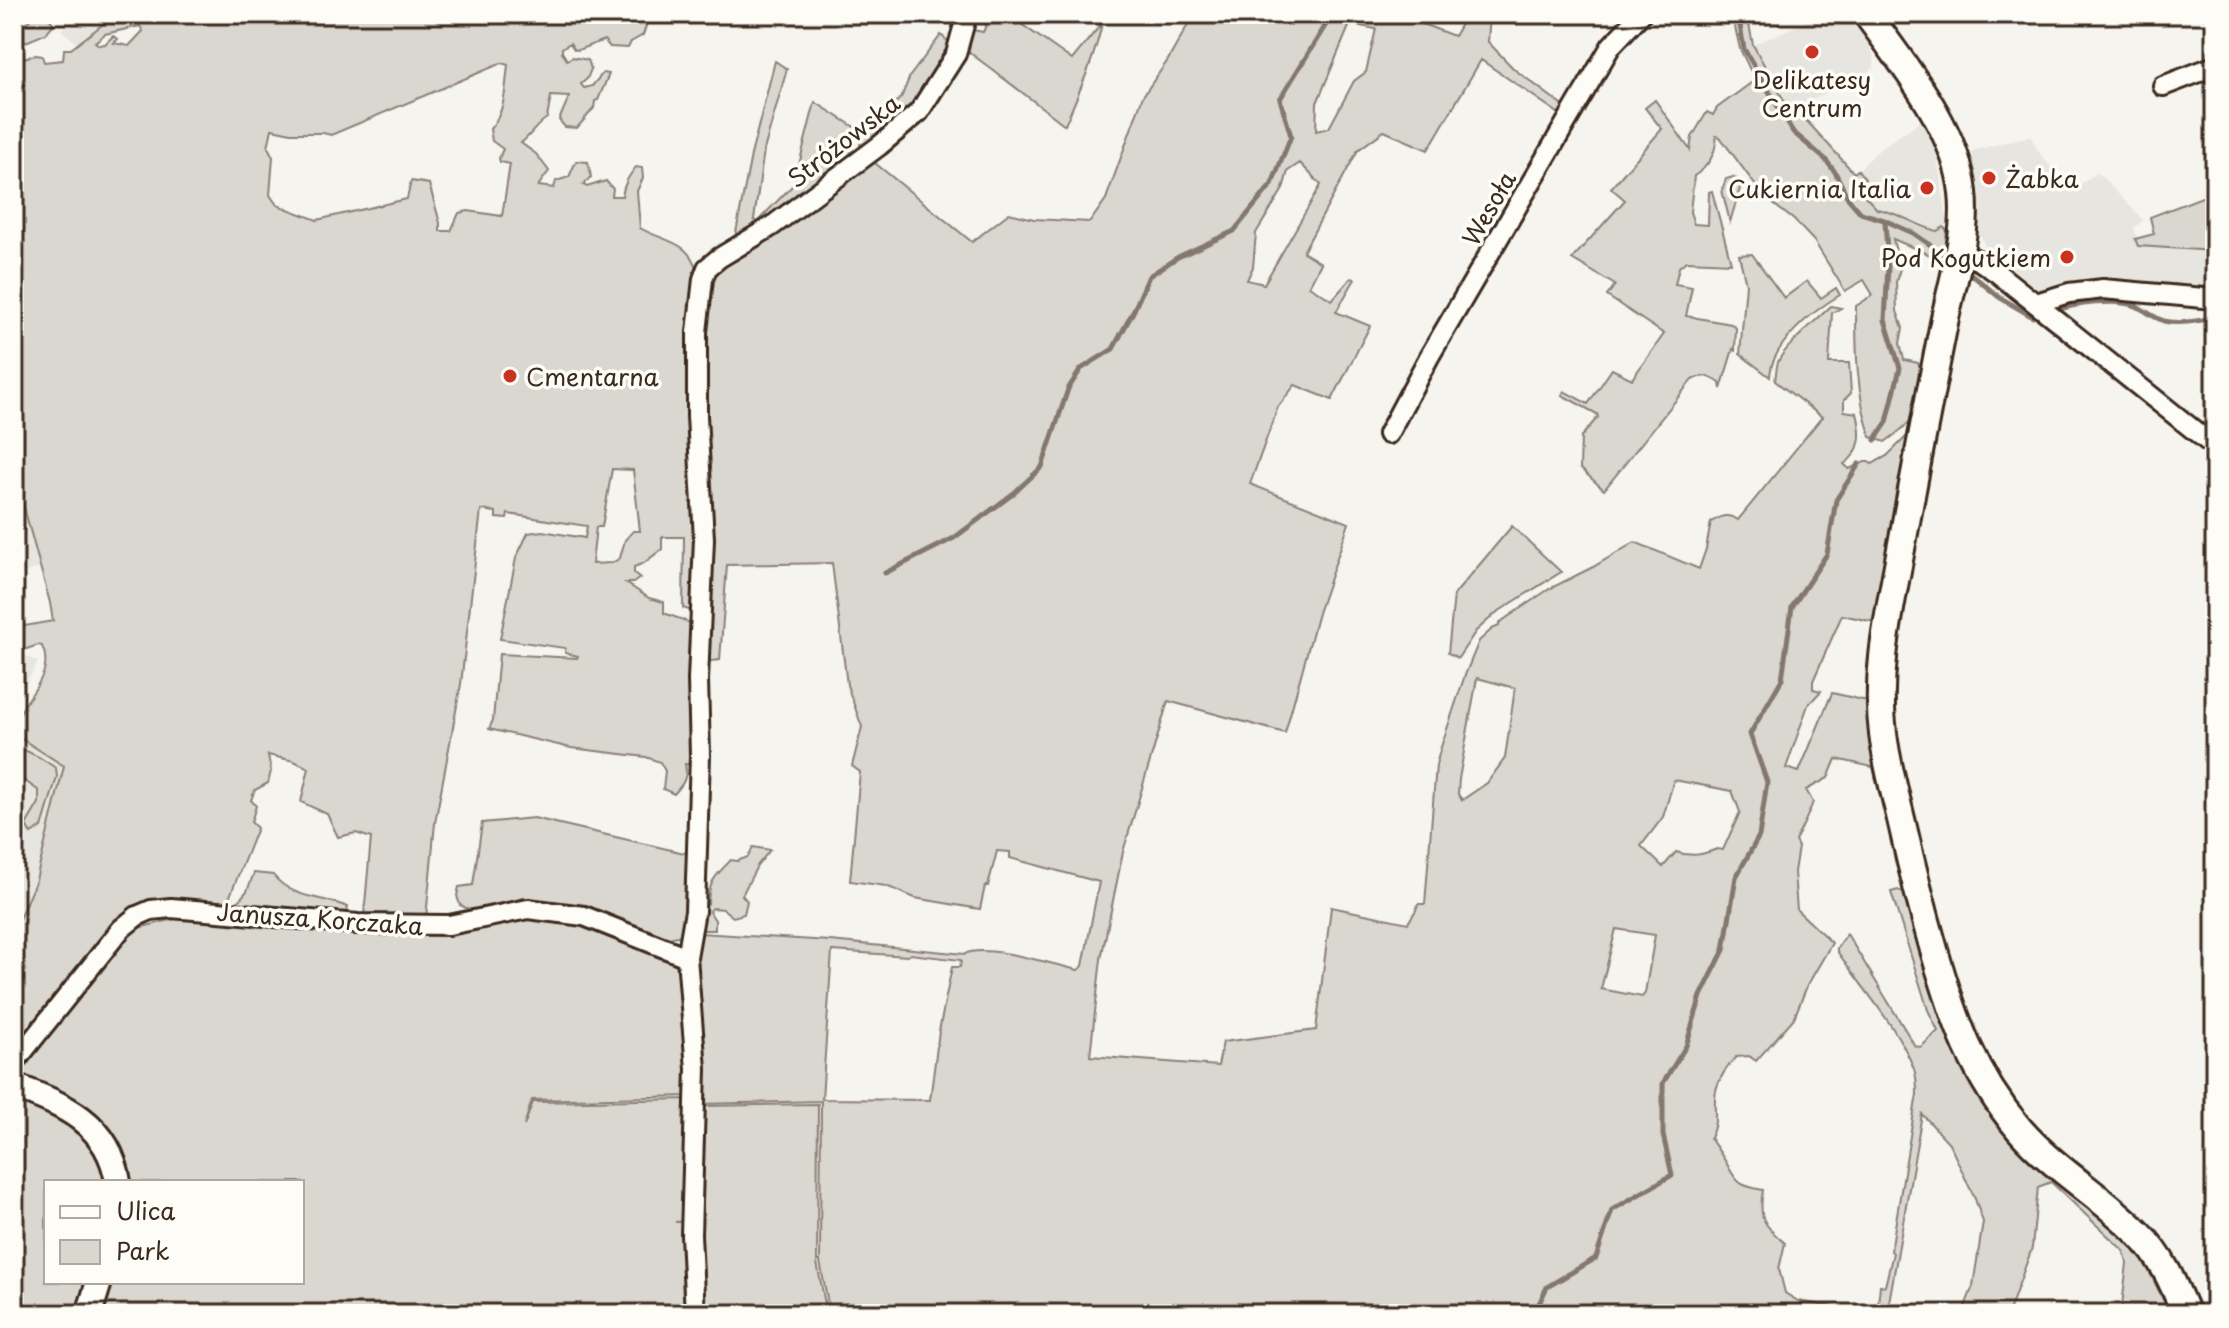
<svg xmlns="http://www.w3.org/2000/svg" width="2229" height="1328" font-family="'Playpen Sans',sans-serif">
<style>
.built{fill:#e7e5df}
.green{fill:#dad6d0;stroke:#8a8077;stroke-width:2;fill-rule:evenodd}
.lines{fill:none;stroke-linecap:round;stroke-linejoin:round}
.stream{stroke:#84786e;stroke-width:5}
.minor-casing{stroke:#3b2a1e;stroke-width:24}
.tertiary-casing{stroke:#3b2a1e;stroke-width:30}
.secondary-casing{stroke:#3b2a1e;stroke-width:32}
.minor{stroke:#fdfcf7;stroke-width:18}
.tertiary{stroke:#fdfcf7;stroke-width:24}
.secondary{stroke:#fdfcf7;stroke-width:26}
.poi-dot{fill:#c8321e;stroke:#fdfcf7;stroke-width:3}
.labels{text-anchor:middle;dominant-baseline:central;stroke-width:7;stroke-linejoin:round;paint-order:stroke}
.poi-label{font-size:24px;fill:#3b2a1e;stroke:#fdfcf7;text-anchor:start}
.street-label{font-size:24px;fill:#3b2a1e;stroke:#fdfcf7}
</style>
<rect width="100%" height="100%" fill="#f5f4ee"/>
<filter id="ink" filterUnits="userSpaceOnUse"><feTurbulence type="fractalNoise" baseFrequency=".0125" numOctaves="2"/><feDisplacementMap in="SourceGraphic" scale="16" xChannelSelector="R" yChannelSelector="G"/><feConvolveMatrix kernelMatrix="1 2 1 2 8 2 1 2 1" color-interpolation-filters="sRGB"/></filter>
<g filter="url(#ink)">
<g class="built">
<polygon points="82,14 116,14 78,44 61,30"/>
<polygon points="1823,14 1850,14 1867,39 1874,57 1874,68 1790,112 1753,45"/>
<polygon points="1923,120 1940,153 1937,158 1948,224 1937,231 1922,227 1886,210 1877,210 1856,186 1865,179 1858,170 1882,147"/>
<polygon points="2030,136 2041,155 2070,191 2097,173 2105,180 2143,220 2134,228 2139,246 2214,250 2215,289 2136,280 2103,279 2040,291 1985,246 1980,234 1978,221 1977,190 1972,151"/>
<polygon points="14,471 40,568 22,573 14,544"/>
<polygon points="14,650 38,662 14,705"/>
<polygon points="14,734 64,766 36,881 14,931"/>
</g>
<g class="green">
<polygon points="37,14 48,14 47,16 54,24 45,34 14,47 14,33"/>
<path d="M116,14H643L647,23L643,35L631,42L628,48L610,47L604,40L578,50L574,49L570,43L562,48V52L567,60L573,57L588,60L591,69L587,79L581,84L584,88L592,86L603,73L609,74L598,100L595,101L594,108L577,128L565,127L559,120L569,97L551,96L547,118C537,124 531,135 521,143L536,154L549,171L538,186L554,188L556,181L569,177L576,161L588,162L591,177L583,185L587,187L606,181L613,189L612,196H622C624,184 628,177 636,167L642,168L643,178L637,191L640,228C664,242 689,240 697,271L710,267L870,159L972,242L1009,213L1034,219L1090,222L1106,199L1143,96L1168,60L1194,14H1350L1351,16L1396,14L1454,36L1467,14H1490L1488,42L1514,69L1566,108L1561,115L1481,60L1428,150L1384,131L1358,150L1303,252L1321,263L1309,286L1332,300L1351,278L1355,279L1336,312L1370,326L1332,400L1295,385L1278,407L1250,484L1349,523L1318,613L1285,733L1168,701L1123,852L1101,959L1090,1056L1218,1066L1223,1042L1316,1030L1331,907L1408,923L1416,910L1418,904H1425L1436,765L1441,747L1465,675L1479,641L1492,629L1499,626V623L1549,589L1593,567L1635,542L1699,569L1706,549L1711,522C1722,516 1727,513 1738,520L1822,417L1775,381C1776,375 1776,368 1778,362C1784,347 1818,319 1831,306L1841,308L1832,313L1829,363H1849L1851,393L1844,400V411L1857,413C1862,433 1863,451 1844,464L1849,469L1867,461L1872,464L1887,456L1909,434L1875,622L1842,615L1813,681V689L1821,691L1808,705L1786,768L1799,772L1832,693L1867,701L1874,629L1891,812L1885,818L1873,767L1836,759L1828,778L1806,790L1813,802C1808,816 1802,828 1795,841L1798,847L1794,872L1797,910L1832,943L1807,986L1794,1018L1756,1061L1749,1056L1736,1057C1726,1068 1715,1084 1715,1099C1714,1117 1718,1121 1710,1138C1716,1147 1723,1156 1728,1166C1738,1185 1742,1186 1763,1190C1758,1218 1764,1226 1785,1243L1779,1269L1785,1293L1798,1301L1852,1310L1851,1314H1585V1309L1576,1310L1569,1314H830L820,1262L821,1101L700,1104L698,946L700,933L830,941L965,954C984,943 1054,965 1078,970L1083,966L1099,882L1010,858V852L997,851L988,886H985L980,909L915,898L886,886L850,881L860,772L852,766L862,727L847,685L832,563L727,565L720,660L711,661L705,656L695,612L683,608L684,537H662V549L644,563L634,567V573L640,578L633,583H626L649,598L664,602V613L691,623L694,627V765L685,764C688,778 683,784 674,794L663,789L665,771L660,762L646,757L571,748L489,729L493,720L499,654L577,658L578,656L565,653V648L500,639L516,558L528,533L542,531L585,538L587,526L508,514L507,519L496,518V512L481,510L461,684L435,823L426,918L364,915L371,838L356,833L338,837L327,814L301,802L309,768L294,761L268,755L271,771L268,783L255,790L251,800L256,806L251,822L257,828L230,896L222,904L153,901L14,1052V930L36,880L64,766L14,734C14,702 58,680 42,646L38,645L24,650H17L14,648V615L18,616L25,626L53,621L50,603L14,471V60L36,55L42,56L44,62L63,60L64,49H71ZM1350,24L1376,29L1366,72L1354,81L1329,128L1316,131L1317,103ZM140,26L143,31L129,46L114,43L118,39L113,36L105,44L99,45L95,42L105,34ZM502,63L508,65C505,88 506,111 490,129L492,141L503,149L499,158L500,162L510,164L502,216L468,211L459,213L451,231H440V223L429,184L411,181L407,199L317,220L277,205L270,195L273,157L268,147L272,129L291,133H323L331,135ZM1300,163L1321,185L1264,284L1247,280L1253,267L1256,233L1283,189L1288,171ZM612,469L633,470L640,531H633L625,540L620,558L612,563L592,564L596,527H602ZM1477,678L1515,688L1505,758L1487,783L1462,800L1458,794L1459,779ZM1674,780L1732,791L1740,812L1723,850L1717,849C1702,855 1691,857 1676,852L1663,867L1641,846L1663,817ZM1616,929L1655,935L1645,993L1642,997L1601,989ZM832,951L908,956L910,954L961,960L960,967H952L939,1031L930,1100L822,1099Z"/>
<path d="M991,14H1007L1072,60L1102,23C1095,58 1079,92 1065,125L965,49L973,30L983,32Z"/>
<path d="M1732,14H1747L1753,45L1790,111L1796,109L1854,173L1858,170L1865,179L1856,186L1877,209C1898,212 1917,226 1937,231L1944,227L1947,231L1944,261L1893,239L1900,269L1896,282L1897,311L1903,328L1900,343L1904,360L1918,363C1923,373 1921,405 1915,415C1908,425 1895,435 1885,442L1871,437C1856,395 1856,350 1856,306L1873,295L1864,280L1845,291L1814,241L1794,220L1772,203L1756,186L1720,137L1716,136C1717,153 1708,167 1694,176L1690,212L1694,224L1708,225L1709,192L1712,191L1731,263L1686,261L1679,267L1675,284L1692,287L1686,316L1731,324L1736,328L1735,351L1733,349L1721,389L1720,383C1710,376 1703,374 1692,380L1604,490L1580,468L1581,437L1598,417L1597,414L1562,395L1564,391L1588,404L1612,369L1632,379L1664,334L1607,296L1615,285L1572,259L1625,200L1611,188L1662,129L1645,108L1655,100L1690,150L1692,137L1707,112L1713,115L1717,108L1755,80L1740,49Z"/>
<polygon points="941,35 954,47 916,109 859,155 862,131 901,98 910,76"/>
<polygon points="775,61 787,69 764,150 754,220 757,222 794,184 815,102 856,128 852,154 848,164 734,243 751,155"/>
<polygon points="1733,177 1742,182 1730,222 1722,190 1726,179"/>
<polygon points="2215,192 2215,232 2213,233 2215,237 2215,254 2214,251 2138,246 2135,239 2154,234 2150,217"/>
<path d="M1752,254L1784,298L1807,281L1821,298L1836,288L1840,295C1813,311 1771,344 1770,377L1740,354L1746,284L1739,255Z"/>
<polygon points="1512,526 1561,572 1496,613 1476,631 1458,658 1448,653 1454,595"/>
<polygon points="14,745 39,757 56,768 57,777 42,827 31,834 26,825 39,803 39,791 14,773"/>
<polygon points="534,818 693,855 686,934 669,938 637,927 523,898 472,911 460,905 457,896 459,887 473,885 482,823"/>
<path d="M753,847L770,850L757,866L742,895L747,901L744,914L733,917L723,909L713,908L709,911L715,920V930H703V910L708,904C708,882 716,875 731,860L737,861L748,857Z"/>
<path d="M254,873L273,875C292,899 321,896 348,907L346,916L232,908L247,891Z"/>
<path d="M1898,890L1905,894L1910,901L1950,1032L2144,1260L2170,1314H2121L2127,1263L2124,1251L2051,1182L2038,1187L2032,1248L2008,1314H1962L1973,1286L1983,1222L1975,1199L1949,1143L1922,1114L1887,1314H1877L1880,1285L1885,1286L1893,1253L1891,1251L1917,1094C1917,1085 1917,1077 1914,1069C1899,1029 1861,986 1837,951V948L1847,934L1915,1046L1921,1047L1938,1031L1928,1010L1891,892Z"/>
<polygon points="190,915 426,935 446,934 475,925 509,919 545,916 605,931 676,963 685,981 691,1096 532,1100 524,1126 533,1102 692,1099 687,1221 675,1222 689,1222 693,1314 99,1314 109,1282 302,1282 302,1182 126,1182 122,1164 21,1081 18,1071 134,925 139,928"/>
<path d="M14,1100C54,1114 99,1133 105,1182H46V1282H85L75,1314H14Z"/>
<polygon points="818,1104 817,1263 827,1314 702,1314 697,1240 702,1106"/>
</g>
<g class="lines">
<g class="stream">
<polyline points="1738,14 1744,49 1793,132 1825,159 1835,172 1848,198 1861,213 1884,220 1913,233 1951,259"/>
<polyline points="1966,270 1999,297 2033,317 2040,315"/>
<path d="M2054,311C2074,304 2116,298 2136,306C2145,310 2154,318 2164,321C2180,325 2199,320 2215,318"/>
<polyline points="1875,440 1887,422 1900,368 1885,320 1888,266 1885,221"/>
<polyline points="885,573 954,538 1014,493 1042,467 1068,389 1081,369 1113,349 1134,310 1149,276 1178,257 1234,231 1272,184 1291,136 1280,99 1327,23 1330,14"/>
<polyline points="1534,1314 1547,1287 1596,1258 1612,1210 1672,1175 1663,1135 1663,1083 1686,1046 1701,996 1724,950 1736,877 1759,836 1767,782 1750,734 1782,679 1792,607 1827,554 1836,500 1859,464"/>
</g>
<defs>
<g id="minor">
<polyline points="2163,86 2215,66"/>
<polyline points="1960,253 1980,261 1996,272 2215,447"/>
<polyline points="2036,303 2069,293 2103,289 2215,299"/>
<polyline points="1388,434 1429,357 1611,46 1641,14"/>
<polyline points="14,1063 121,929 137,916 151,910 171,908 358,924 449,925 528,909 584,916 687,957"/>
<polyline points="695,1314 691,1235 696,1069 687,957 695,911 700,755 698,680 704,539 697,416 697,332 703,279 707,268 719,258 772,226 879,146 919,112 956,54 967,14"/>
</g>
<g id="tertiary">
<path d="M14,1086C64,1105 109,1123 118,1182"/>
<polyline points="89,1314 99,1282"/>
</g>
<path id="secondary" d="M1867,14C1901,62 1947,117 1960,175C1972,225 1954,274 1944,323C1929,398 1915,474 1901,549C1890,610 1875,672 1883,734C1887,767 1897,800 1904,832C1913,872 1923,911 1934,950C1954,1019 1973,1075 2020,1130C2055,1170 2103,1197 2139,1234C2162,1256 2174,1285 2186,1314"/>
</defs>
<use href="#minor" class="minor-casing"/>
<use href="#tertiary" class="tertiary-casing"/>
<use href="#secondary" class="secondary-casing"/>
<use href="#minor" class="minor"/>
<use href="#tertiary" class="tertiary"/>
<use href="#secondary" class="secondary"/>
</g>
</g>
<g class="poi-dot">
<circle cx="1812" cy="52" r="8"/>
<circle cx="1989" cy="178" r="8"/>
<circle cx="1927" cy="188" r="8"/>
<circle cx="2067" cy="257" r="8"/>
<circle cx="510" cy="376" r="8"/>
</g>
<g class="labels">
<g class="poi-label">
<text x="1812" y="79" text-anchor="middle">Delikatesy<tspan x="1812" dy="28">Centrum</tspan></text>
<text x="2005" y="178">Żabka</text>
<text x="1911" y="188" text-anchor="end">Cukiernia Italia</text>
<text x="2051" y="257" text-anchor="end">Pod Kogutkiem</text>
<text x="526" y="376">Cmentarna</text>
</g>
<g class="street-label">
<text transform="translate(843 140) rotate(-38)">Stróżowska</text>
<text transform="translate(1488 208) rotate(-60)">Wesoła</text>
<text transform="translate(320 918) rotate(4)">Janusza Korczaka</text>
</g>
</g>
<rect width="2229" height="1328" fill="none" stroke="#fdfcf7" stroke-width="48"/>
<rect x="24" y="24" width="2181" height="1280" fill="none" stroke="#3b2a1e" stroke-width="3" filter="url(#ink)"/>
<rect x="44" y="1180" width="260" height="104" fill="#fdfcf7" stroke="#afa8a0" stroke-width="2"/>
<rect x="60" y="1206" width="40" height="12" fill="#fdfcf7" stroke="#afa8a0" stroke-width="2"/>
<text x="116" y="1220" font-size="24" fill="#3b2a1e">Ulica</text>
<rect x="60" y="1240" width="40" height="24" fill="#dad6d0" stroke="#afa8a0" stroke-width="2"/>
<text x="116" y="1260" font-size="24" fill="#3b2a1e">Park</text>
</svg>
